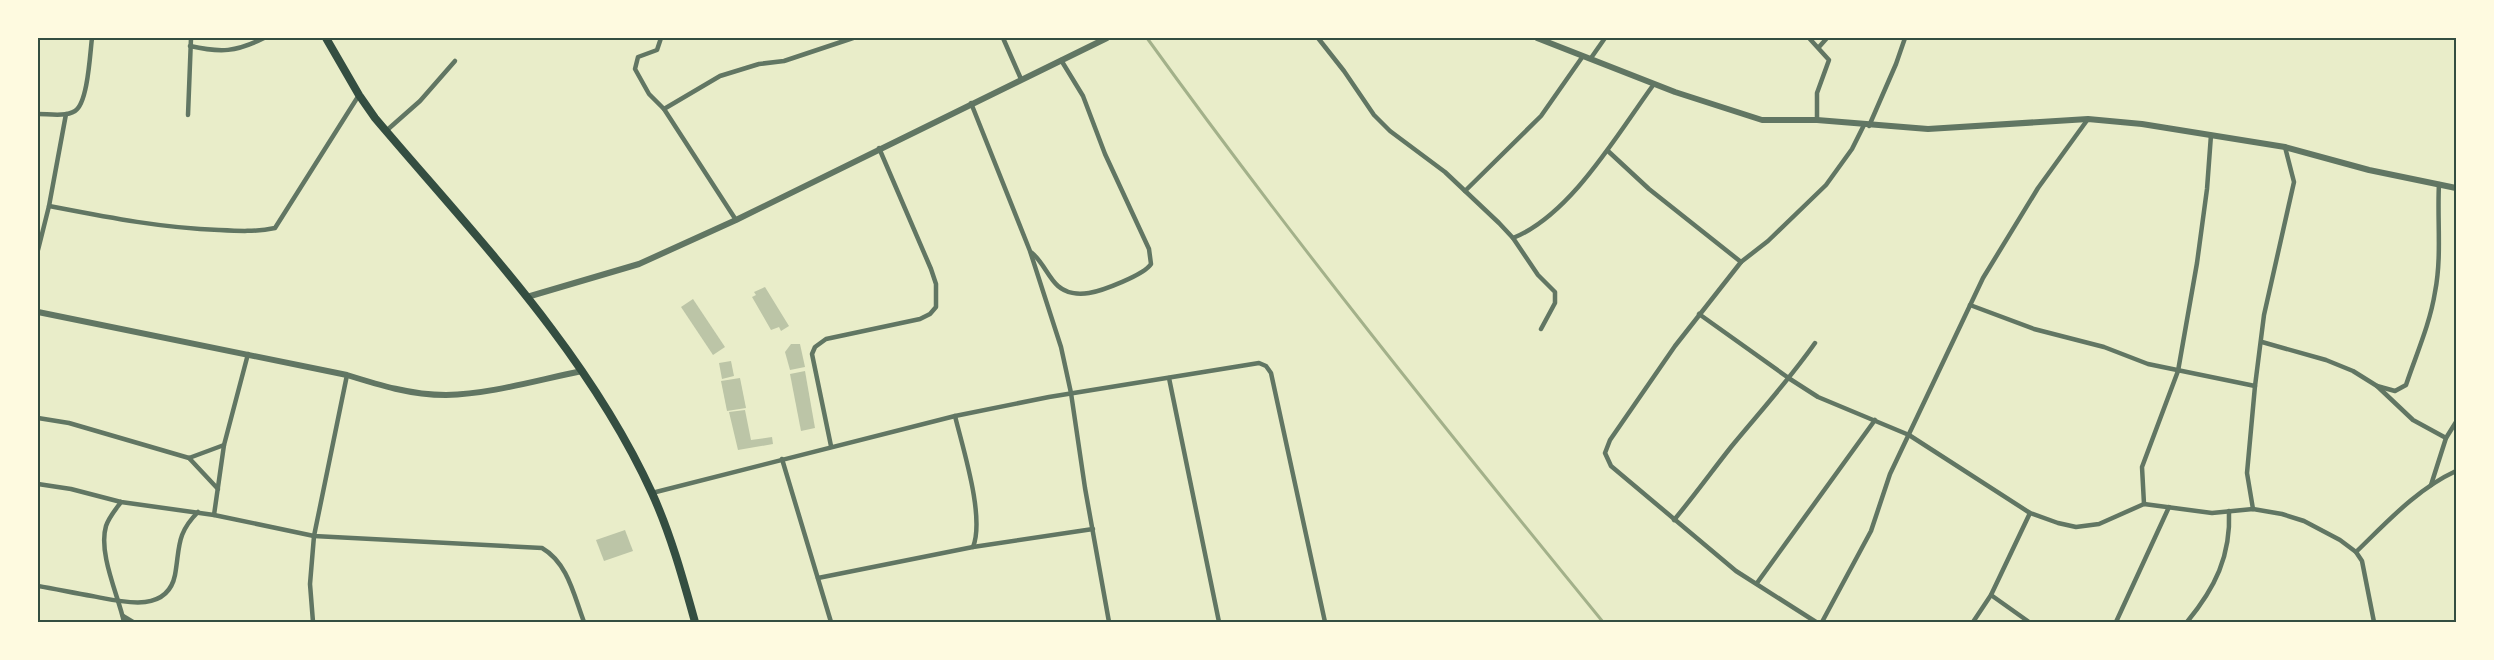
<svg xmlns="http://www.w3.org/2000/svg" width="2494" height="660" font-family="Karla,sans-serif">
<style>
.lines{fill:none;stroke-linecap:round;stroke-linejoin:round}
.stream{stroke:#a3b18a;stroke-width:3}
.building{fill:#bcc5a7}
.minor{stroke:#617663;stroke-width:4.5}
.tertiary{stroke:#617663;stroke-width:6}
.trunk{stroke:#344e41;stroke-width:8}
.neatline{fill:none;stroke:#344e41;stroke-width:2}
</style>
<rect width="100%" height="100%" fill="#e9edc9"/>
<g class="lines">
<path class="stream" d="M1147,38C1292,239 1447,431 1603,622"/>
</g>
<g class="building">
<polygon points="765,287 789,326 781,331 779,327 771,330 752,297 756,295 754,292"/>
<polygon points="693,299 725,347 713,355 681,307"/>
<polygon points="791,344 800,344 805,367 790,370 785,352"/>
<polygon points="731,361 734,376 722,379 719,363"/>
<polygon points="805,371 815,428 801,431 790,374"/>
<polygon points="740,378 746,408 727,411 721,381"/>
<polygon points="745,410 751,440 772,437 773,444 738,450 729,412"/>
<polygon points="625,530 633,551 604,561 596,540"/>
</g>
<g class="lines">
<g class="minor">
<polyline points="661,38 657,50 638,57 635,69 649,94 664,109"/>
<polyline points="1003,38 1021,79"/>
<polyline points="1318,38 1344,71 1374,115 1390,131 1445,172 1499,223 1513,238 1538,275 1555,292 1555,303 1541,329"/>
<polyline points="1809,38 1829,60 1817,93 1817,120"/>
<path d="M190,46C221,53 236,52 264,38"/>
<polyline points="1819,47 1827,38"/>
<polyline points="1591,58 1605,38"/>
<polyline points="971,103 1030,251 1061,347 1071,393 1085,488 1109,622"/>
<path d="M38,114C49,114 65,117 75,111C88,103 90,53 92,38"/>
<polyline points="188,115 191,38"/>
<polyline points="1869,126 1896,64 1905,38"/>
<polyline points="386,131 420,101 455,61"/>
<polyline points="1608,151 1649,189 1741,262"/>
<polyline points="1465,191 1541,116 1583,56"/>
<path d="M49,206C106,217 161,228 219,230C238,231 256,232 275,228L359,95"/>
<polyline points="736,220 664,109 720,76 759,64 784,61 853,38"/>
<path d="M1513,238C1571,215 1618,133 1654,84"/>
<polyline points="38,250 49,206 66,114"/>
<path d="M1032,253C1043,262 1048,277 1058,286C1066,293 1078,295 1089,293C1102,291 1144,275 1151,264L1149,249L1105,154L1083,96L1061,60"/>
<polyline points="1970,305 2034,329 2104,347 2148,364 2255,386"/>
<polyline points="1699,314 1790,379 1818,397 1909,435 2030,513 2058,523 2076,527 2099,524 2144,504 2212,513 2253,509 2282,514 2304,521 2340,540 2356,552 2362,561 2374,622"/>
<polyline points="2262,342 2326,360 2353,371 2377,386 2413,420 2446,438"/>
<polyline points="1169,378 1219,622"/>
<path d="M2377,386L2395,391L2406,385C2416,355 2430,324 2435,292C2442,257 2437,219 2439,184"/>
<path d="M955,416C963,449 985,517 973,547"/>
<polyline points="38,418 69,423 189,458 224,445"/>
<polyline points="831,446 812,354 815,347 826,339 920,319 930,314 936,307 936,284 931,269 879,148"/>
<polyline points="189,458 218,489"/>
<polyline points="782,459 831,622"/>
<path d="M38,484L71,489L121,502L214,515L314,536L542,548C568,563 574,596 584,622"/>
<polyline points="2431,485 2446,438 2456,422"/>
<polyline points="652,493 955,416 1049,397 1259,363 1266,366 1271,373 1325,622"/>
<path d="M121,502C116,509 109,517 106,526C98,553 118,595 124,622"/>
<polyline points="2144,504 2142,467 2178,371 2197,263 2207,189 2211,135"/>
<polyline points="2253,509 2247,473 2255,386 2264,315 2294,182 2285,147"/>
<polyline points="214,515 224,445 248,354"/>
<path d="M1674,520C1694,496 1712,471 1731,447C1759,413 1789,380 1815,343"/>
<path d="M2356,552C2387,522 2417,489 2456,471"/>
<polyline points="818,578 973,547 1093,529"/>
<polyline points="1757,583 1875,420"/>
<path d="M38,586C56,589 74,593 92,596C119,601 167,615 175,575C180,547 176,534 198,512"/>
<polyline points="1991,595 2029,622"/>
<polyline points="123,616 133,622"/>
<polyline points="313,622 310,584 314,536 347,375"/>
<polyline points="1816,622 1736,571 1611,466 1605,453 1610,440 1675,346 1741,262 1768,241 1826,185 1852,149 1864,125"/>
<polyline points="1822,622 1871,531 1890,474 1983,278 2038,188 2088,119"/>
<polyline points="1973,622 1991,595 2030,513"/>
<polyline points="2116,622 2169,507"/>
<path d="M2187,622C2215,588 2231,556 2229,511"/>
</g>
<g class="tertiary">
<polyline points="1537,38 1675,92 1762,120 1817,120 1928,129 2088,119 2142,124 2285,147 2369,170 2456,188"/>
<polyline points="527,297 639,264 736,220 1107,38"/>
<path d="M38,312L347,375C379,385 411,395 446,395C491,394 537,380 582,371"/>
</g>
<path class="trunk" d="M326,38L359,95L375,118C475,236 587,351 652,493C671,535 683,579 695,622"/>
</g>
<rect width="2494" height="660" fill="none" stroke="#fefae0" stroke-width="78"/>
<rect x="39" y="39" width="2416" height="582" class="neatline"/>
</svg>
